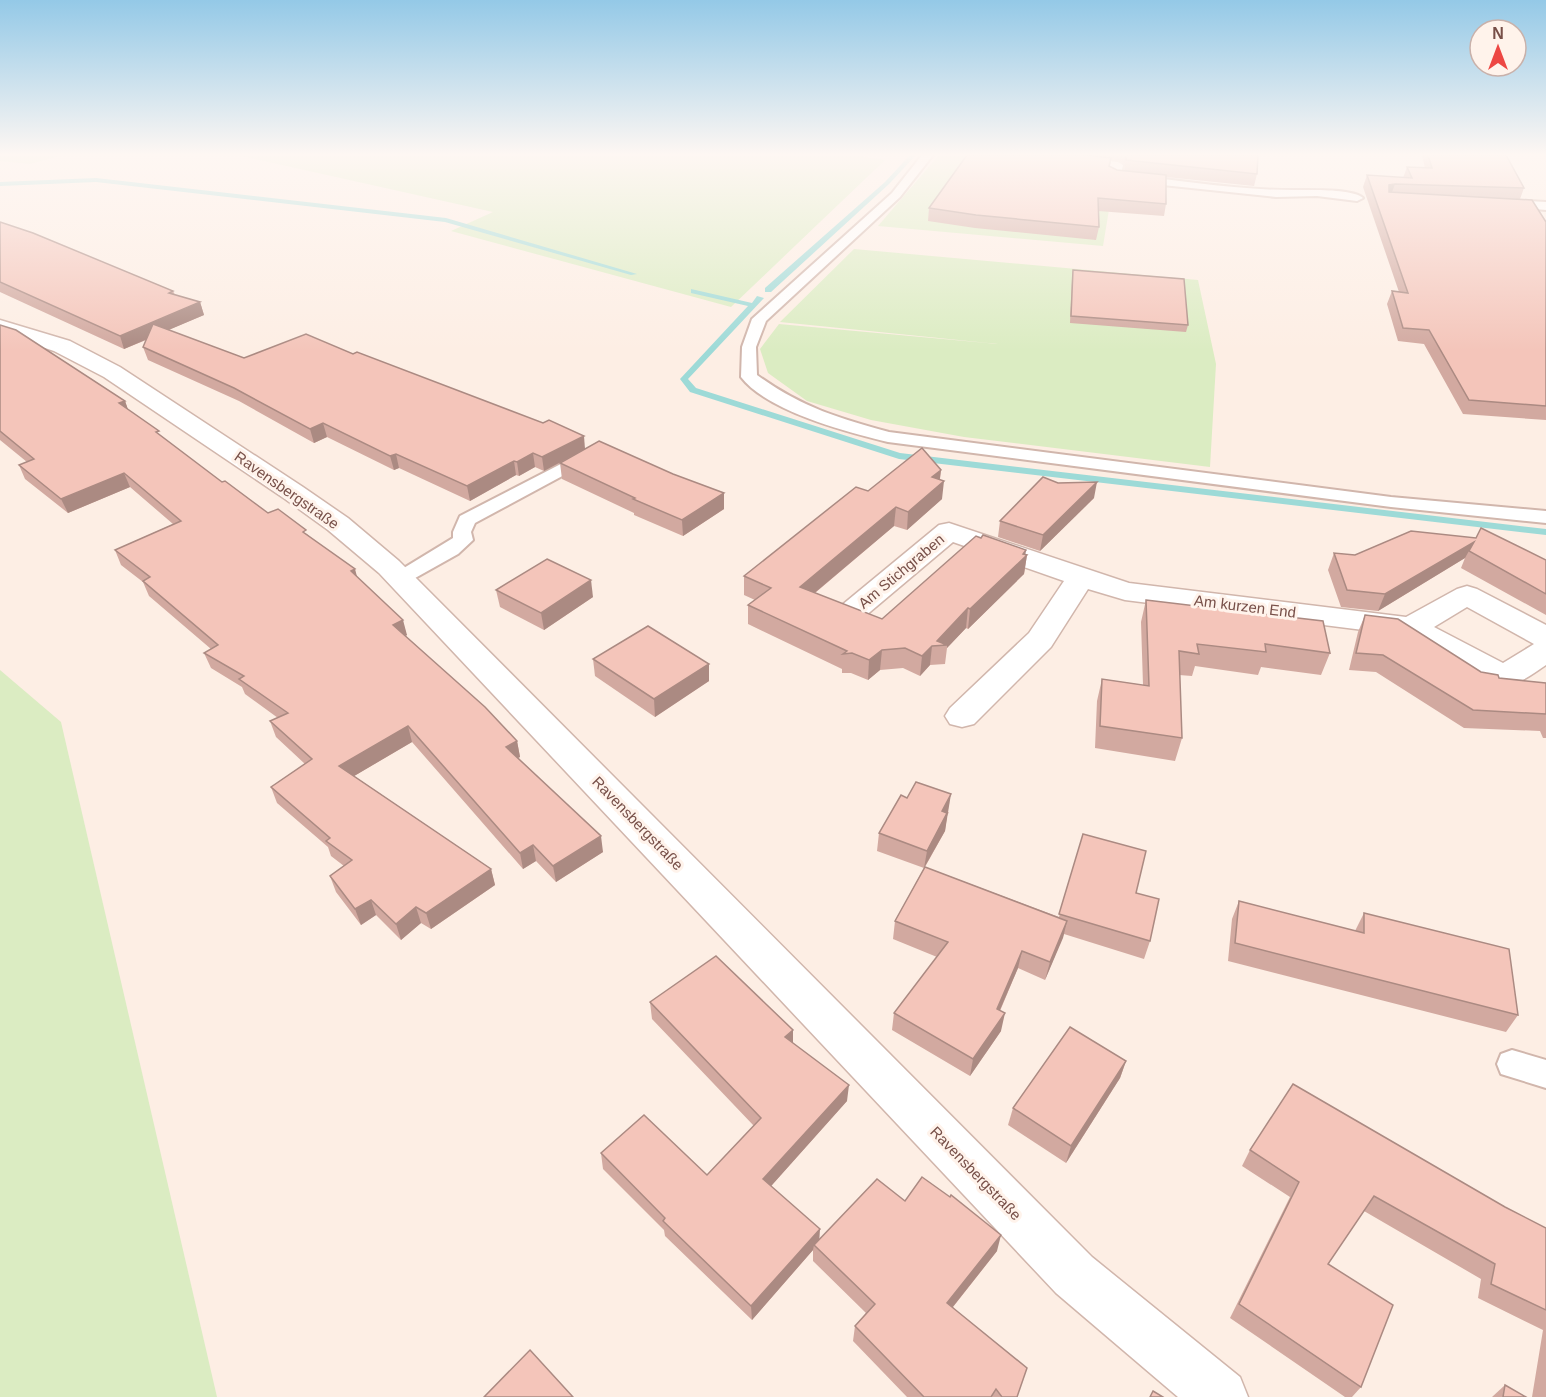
<svg xmlns="http://www.w3.org/2000/svg" width="1546" height="1397" font-family="Helvetica,sans-serif">
<style>
.green{fill:#dbecc2}
.lines{fill:none;stroke-linecap:round;stroke-linejoin:round}
.stream{fill:#9ddad7;fill-rule:evenodd}
.service-casing{stroke:#d1b6ac;stroke-width:4}
.minor-casing{stroke:#d1b6ac;stroke-width:3}
.service{fill:#fff;fill-rule:evenodd}
.minor{fill:#fff;fill-rule:evenodd}
.wall{fill:#d2a9a0;fill-rule:evenodd}
.shaded-wall{fill:#ab8a82}
.building{fill:#f4c5ba;stroke:#ab8a82;stroke-width:1.5}
.labels{text-anchor:middle;dominant-baseline:central;stroke-width:6;stroke-linejoin:round;paint-order:stroke}
.street-label{font-size:15px;fill:#774f48;stroke:#fff3eb}
</style>
<rect width="100%" height="100%" fill="#fdeee4"/>
<g class="green">
<polygon points="0,155 64,155 30,164 0,161"/>
<polygon points="237,155 852,155 885,160 731,307 451,231 493,212"/>
<polygon points="939,155 1118,155 1103,246 878,226"/>
<polygon points="854,249 1198,280 1216,364 1210,467 964,437 871,420 807,401 768,373 760,349 779,324 998,344 780,322"/>
<polygon points="0,670 61,722 217,1397 0,1397"/>
</g>
<g class="lines">
<g class="stream">
<polygon points="910,155 916,155 889,184 771,292 765,292 765,288 885,182"/>
<polygon points="96,178 446,218 637,274 631,275 445,222 96,182 0,186 0,182"/>
<polygon points="691,289 752,303 757,296 764,298 688,379 696,388 900,453 1546,529 1546,535 899,459 690,392 680,379 748,306 691,293"/>
</g>
<defs>
<g id="service">
<path d="M922,155H933L900,197L766,321L756,347L757,375C801,407 838,418 889,432L1391,497L1546,511V523L1391,507L888,442C847,432 767,411 741,377L742,347L752,319L892,193Z"/>
<path d="M1021,155H1056L1118,162L1123,165L1121,174C1180,180 1241,191 1300,190C1314,190 1353,189 1363,198L1357,201L1317,196L1276,197L1115,180L1109,177L1112,168L1026,158Z"/>
<polygon points="1507,200 1546,202 1546,210 1503,206 1501,204"/>
<polygon points="586,451 592,452 595,456 592,460 475,523 471,532 473,540 458,554 408,582 394,582 391,578 394,574 453,538 453,532 460,516"/>
<polygon points="1512,1050 1546,1060 1546,1088 1501,1074 1497,1064 1501,1054"/>
</g>
<g id="minor">
<polygon points="0,320 70,341 120,367 303,487 348,518 399,561 1092,1257 1240,1377 1248,1397 1178,1397 1056,1293 379,573 328,530 285,499 104,377 54,351 0,333"/>
<path d="M949,523L1129,583L1406,617L1457,589L1467,586L1477,589L1546,625V665C1529,676 1514,690 1493,684L1403,635L1125,600L1088,589L1051,647L974,724L962,727L950,724L945,716L950,708L1029,633L1064,581L953,542L864,617L853,620L842,617L838,611L842,605L939,525ZM1467,607L1534,644L1503,663L1434,627Z"/>
</g>
</defs>
<use href="#service" class="service-casing"/>
<use href="#minor" class="minor-casing"/>
<use href="#service" class="service"/>
<use href="#minor" class="minor"/>
</g>
<g class="wall">
<path d="M967,155H1258L1257,174L1254,186L1166,177V204L1164,216L1098,211L1099,227L1096,240L975,228L928,221L929,208ZM1111,159L1118,160L1125,164L1124,171L1117,170L1110,166Z"/>
<polygon points="1422,155 1506,155 1524,188 1520,199 1546,222 1546,420 1463,414 1424,344 1398,341 1387,304 1392,291 1399,292 1363,187 1367,175 1403,178 1407,167 1425,168"/>
<polygon points="0,222 173,291 175,295 200,302 204,315 168,330 244,358 353,354 585,449 673,474 724,493 724,509 683,536 634,515 634,513 562,479 560,463 578,453 544,471 535,467 519,476 516,475 470,501 399,468 394,470 327,437 314,443 239,401 148,360 143,347 146,340 124,349 0,292"/>
<polygon points="1073,270 1188,325 1186,332 1070,323 1072,277"/>
<polygon points="0,325 125,401 128,410 161,436 222,482 268,513 307,534 357,577 407,635 406,636 517,741 520,757 518,758 603,852 556,882 536,861 523,869 412,742 354,776 491,869 495,885 431,929 421,923 401,940 376,915 361,925 336,892 330,876 344,866 331,856 328,847 277,803 271,787 305,764 276,737 270,721 278,718 245,694 242,687 211,668 204,653 211,649 149,596 143,582 121,565 115,550 173,524 130,487 68,513 25,479 19,465 27,462 0,440"/>
<polygon points="941,470 940,479 942,499 907,530 894,526 815,593 882,619 1026,554 1027,555 1024,574 968,629 966,628 947,648 945,664 930,665 920,676 903,668 880,670 868,680 851,673 842,673 842,669 748,624 748,605 755,600 744,595 744,576 868,491"/>
<polygon points="1094,498 1040,551 998,537 1000,521"/>
<polygon points="1411,531 1546,560 1546,615 1461,568 1465,558 1378,611 1341,607 1328,570 1334,553 1355,555"/>
<polygon points="496,590 593,597 544,630 500,607"/>
<polygon points="1146,600 1330,653 1321,675 1261,667 1258,675 1195,666 1192,676 1179,675 1182,738 1175,761 1095,748 1097,701 1102,679 1143,685 1141,622"/>
<polygon points="1365,615 1481,672 1499,678 1546,683 1546,738 1543,738 1540,731 1464,728 1376,672 1349,670 1358,632"/>
<polygon points="593,659 709,681 655,717 595,676"/>
<polygon points="949,812 947,816 945,831 925,867 1059,917 1083,834 1136,893 1150,941 1144,959 1064,934 1045,980 1018,968 1000,1011 1001,1031 970,1076 892,1030 894,1013 937,957 893,939 895,921 924,868 877,851 879,833"/>
<polygon points="1239,901 1355,931 1364,913 1518,1015 1506,1032 1228,961 1232,919"/>
<polygon points="650,1002 793,1043 847,1101 771,1186 819,1239 905,1201 997,1251 953,1307 1017,1397 907,1397 853,1341 855,1326 866,1313 813,1261 813,1250 752,1320 665,1236 664,1230 603,1169 601,1153 707,1175 754,1126 652,1019"/>
<polygon points="1126,1061 1120,1078 1066,1163 1008,1125 1013,1108"/>
<polygon points="1250,1150 1505,1207 1546,1228 1546,1397 1532,1397 1543,1330 1478,1298 1481,1279 1364,1211 1328,1264 1361,1387 1352,1397 1345,1397 1230,1318 1290,1197 1242,1166"/>
<polygon points="1505,1385 1526,1397 1492,1397"/>
</g>
<g class="shaded-wall">
<polygon points="1395,184 1391,195 1385,197 1389,185"/>
<polygon points="200,302 204,315 124,349 120,336"/>
<polygon points="125,401 130,415 119,403"/>
<polygon points="323,423 327,437 314,443 310,429"/>
<polygon points="584,436 585,449 544,471 542,457"/>
<polygon points="533,453 535,467 519,476 517,462"/>
<polygon points="396,454 399,468 394,470 390,456"/>
<polygon points="514,461 516,475 470,501 467,486"/>
<polygon points="941,470 939,485 944,481 942,499 907,530 908,512 932,477"/>
<polygon points="124,473 130,487 68,513 61,499"/>
<polygon points="1097,482 1094,498 1040,551 1043,535"/>
<polygon points="724,493 724,509 683,536 682,520"/>
<polygon points="896,507 894,526 799,606 800,587"/>
<polygon points="1474,542 1465,558 1378,611 1385,594"/>
<polygon points="1026,550 1025,557 1027,555 1024,574 968,629 970,609"/>
<polygon points="355,569 359,584 351,571"/>
<polygon points="591,580 593,597 544,630 541,613"/>
<polygon points="968,608 966,628 947,648 947,645 937,641"/>
<polygon points="403,620 407,635 397,640 393,625"/>
<polygon points="932,646 930,665 920,676 922,656"/>
<polygon points="882,650 880,670 868,680 869,660"/>
<polygon points="709,664 709,681 655,717 654,699"/>
<polygon points="408,726 412,742 344,782 339,766"/>
<polygon points="517,741 520,757 509,762 506,747"/>
<polygon points="951,794 945,831 924,868 927,851 942,811"/>
<polygon points="601,836 603,852 556,882 553,866"/>
<polygon points="533,845 536,861 523,869 520,853"/>
<polygon points="491,869 495,885 431,929 426,913"/>
<polygon points="371,900 376,915 361,925 355,909"/>
<polygon points="416,907 421,923 401,940 396,924"/>
<polygon points="1067,921 1063,938 1045,980 1050,962"/>
<polygon points="1022,951 1018,968 993,1026 997,1009"/>
<polygon points="1005,1013 1001,1031 970,1076 973,1059"/>
<polygon points="793,1030 793,1046 785,1037"/>
<polygon points="1126,1061 1120,1078 1066,1163 1071,1146"/>
<polygon points="849,1085 847,1101 764,1194 763,1179"/>
<polygon points="820,1229 819,1244 814,1245 813,1250 752,1320 751,1306"/>
<polygon points="1001,1235 997,1251 944,1318 947,1303"/>
</g>
<g class="building">
<polygon points="967,155 1085,155 1111,158 1109,166 1117,170 1166,175 1166,204 1098,198 1099,227 976,215 929,208"/>
<polygon points="1127,155 1258,155 1257,174 1126,160"/>
<polygon points="1428,155 1506,155 1524,188 1395,184 1389,185 1389,192 1532,200 1546,222 1546,406 1469,400 1429,330 1403,328 1392,291 1408,293 1367,175 1412,178 1407,167 1432,168"/>
<polygon points="0,222 33,233 173,291 169,293 200,302 120,336 0,282"/>
<polygon points="1073,270 1184,279 1188,325 1071,316"/>
<polygon points="153,324 244,358 306,334 353,354 357,352 543,423 549,420 584,436 542,457 533,453 517,462 514,461 467,486 396,454 390,456 323,423 310,429 234,388 143,347"/>
<polygon points="0,325 16,330 125,401 119,403 159,431 156,432 222,482 225,481 268,513 278,509 306,530 303,532 355,569 351,571 403,620 393,625 485,707 517,741 506,747 601,836 553,866 533,845 520,853 408,726 339,766 491,869 426,913 416,907 396,924 371,900 355,909 330,876 352,860 326,841 330,838 271,787 312,759 270,721 288,713 239,679 244,676 204,653 218,645 143,581 150,577 115,550 181,521 124,473 61,499 19,465 34,459 0,431"/>
<polygon points="599,441 673,474 724,493 682,520 633,499 635,498 560,463"/>
<polygon points="922,448 941,470 932,477 944,481 908,512 896,507 800,587 882,619 976,536 981,538 983,535 1026,550 1023,554 1027,555 970,609 968,608 937,641 947,645 932,646 922,656 905,648 882,650 869,660 852,653 843,654 847,651 748,605 771,588 744,576 856,487 868,491"/>
<polygon points="1043,477 1058,483 1097,482 1043,535 1000,521"/>
<polygon points="1481,528 1546,560 1546,594 1469,551 1474,542 1385,594 1347,590 1334,553 1355,555 1411,531 1476,538"/>
<polygon points="547,559 591,580 541,613 496,590"/>
<polygon points="1146,600 1323,621 1330,653 1265,644 1266,652 1197,644 1199,654 1179,651 1182,738 1100,726 1102,679 1149,686"/>
<polygon points="1365,615 1398,619 1481,672 1498,675 1499,678 1546,683 1546,714 1473,710 1383,655 1356,653"/>
<polygon points="648,626 709,664 654,699 593,659"/>
<polygon points="916,782 951,794 942,811 947,813 927,851 879,833 901,795 907,798"/>
<polygon points="1083,834 1146,851 1136,893 1159,899 1150,941 1059,914"/>
<polygon points="925,867 1067,921 1050,962 1022,951 997,1009 1005,1013 973,1059 894,1013 948,942 895,921"/>
<polygon points="1239,901 1364,933 1364,913 1509,949 1518,1015 1235,943"/>
<polygon points="716,956 793,1030 785,1037 849,1085 763,1179 820,1229 751,1306 663,1221 665,1218 601,1153 644,1115 707,1175 761,1118 650,1002"/>
<polygon points="1070,1027 1126,1061 1071,1146 1013,1108"/>
<polygon points="1293,1084 1505,1207 1546,1228 1546,1310 1491,1284 1495,1264 1374,1196 1328,1264 1393,1305 1361,1387 1239,1304 1299,1182 1250,1150"/>
<polygon points="922,1177 950,1197 951,1195 1001,1235 947,1303 1027,1368 1017,1397 1002,1397 996,1389 991,1397 924,1397 855,1326 875,1304 814,1245 877,1179 905,1201"/>
<polygon points="530,1350 573,1397 484,1397"/>
<polygon points="1505,1385 1526,1397 1503,1397"/>
<polygon points="1153,1391 1163,1397 1150,1397"/>
</g>
<linearGradient id="sky" x2="0" y2="1"><stop stop-color="#94c9e7"/><stop offset="0.44" stop-color="#fef7f3"/><stop offset="1" stop-color="#fef7f3" stop-opacity="0"/></linearGradient>
<rect width="1546" height="351" fill="url(#sky)"/>
<g class="labels">
<g class="street-label">
<text transform="translate(287 490) rotate(35)">Ravensbergstraße</text>
<text transform="translate(901 571) rotate(-40)">Am Stichgraben</text>
<text transform="translate(1245 606) rotate(7)">Am kurzen End</text>
<text transform="translate(638 823) rotate(46)">Ravensbergstraße</text>
<text transform="translate(976 1173) rotate(46)">Ravensbergstraße</text>
</g>
</g>
<g transform="translate(1498 48)"><circle r="28" fill="#fff3eb" stroke="#c9b1aa" stroke-width="1.5"/>
<path d="M0-4.5L10 22L0 15L-10 22Z" fill="#ed4743"/>
<text y="-9" font-size="16" font-weight="bold" text-anchor="middle" fill="#774f48">N</text>
</g>
</svg>
